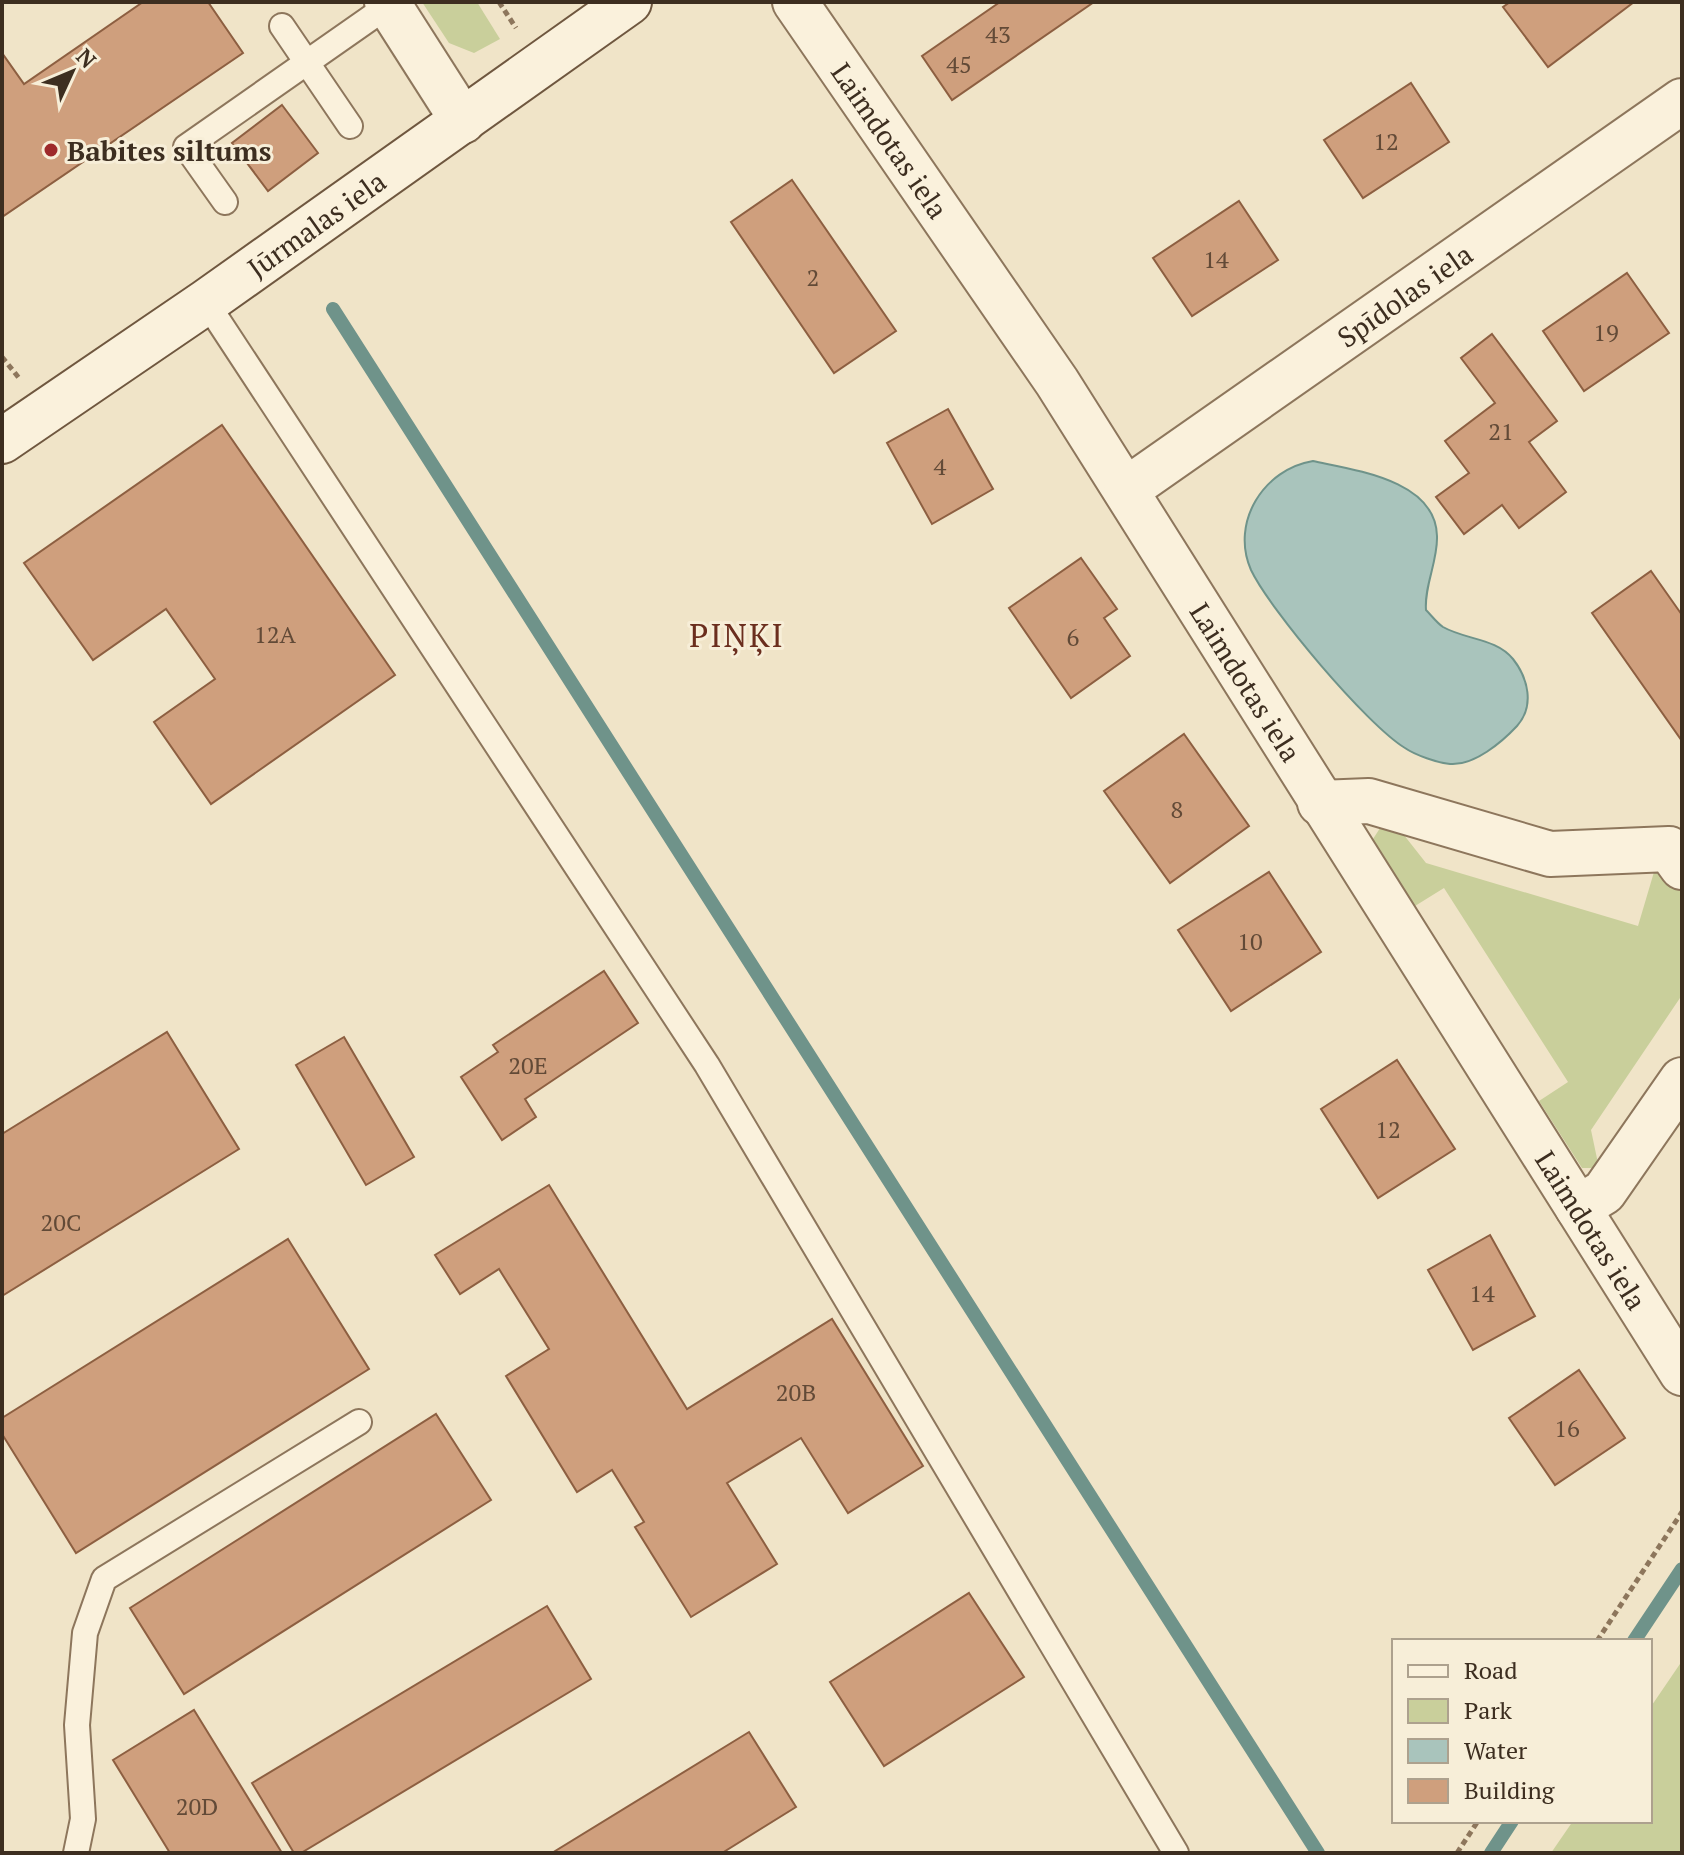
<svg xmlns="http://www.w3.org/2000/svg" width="1684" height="1855" font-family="'PT Serif',serif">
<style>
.green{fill:#c9cf9b}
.water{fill:#a9c4bc;stroke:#6f938a;stroke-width:2}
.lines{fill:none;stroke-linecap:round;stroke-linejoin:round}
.stream{stroke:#6f938a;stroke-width:14}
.building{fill:#cf9f7d;stroke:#8d5f41;stroke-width:2}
.service-casing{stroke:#8d765c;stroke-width:28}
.minor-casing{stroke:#8d765c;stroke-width:48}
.tertiary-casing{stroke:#8d765c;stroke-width:48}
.secondary-casing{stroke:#6f573f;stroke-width:48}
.path{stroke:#8d765c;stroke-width:5;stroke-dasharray:6 4;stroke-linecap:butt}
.service{stroke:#faf1dc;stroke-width:24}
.minor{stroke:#faf1dc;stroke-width:44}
.tertiary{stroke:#faf1dc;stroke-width:44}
.secondary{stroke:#faf1dc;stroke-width:44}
.poi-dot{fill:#9e2a2b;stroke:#f7eed8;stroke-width:3}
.labels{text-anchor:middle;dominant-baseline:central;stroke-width:6;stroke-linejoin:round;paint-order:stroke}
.number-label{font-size:24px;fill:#624a37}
.street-label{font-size:28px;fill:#3d2e20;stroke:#f7eed8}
.poi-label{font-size:28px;font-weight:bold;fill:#3d2e20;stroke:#f7eed8;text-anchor:start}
.quarter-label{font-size:32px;letter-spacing:2px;fill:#6b2e1e;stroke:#f7eed8}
</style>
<rect width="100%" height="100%" fill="#f0e4c8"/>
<g class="green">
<polygon points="422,2 477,2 500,39 474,53 449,43"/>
<polygon points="1382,825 1400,830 1426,863 1638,926 1654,872 1676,879 1682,888 1682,995 1591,1130 1599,1168 1582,1168 1539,1101 1568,1082 1444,888 1415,906 1373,839"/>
<polygon points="1682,1661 1682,1853 1551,1853 1573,1821 1650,1821 1650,1708"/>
</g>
<path class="water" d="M1313,461C1354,470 1436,480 1437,536C1438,561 1424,586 1426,610C1431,615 1437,623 1443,627C1466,640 1496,638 1513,659C1528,678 1535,706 1517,726C1502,742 1474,766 1450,764C1438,763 1415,755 1405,748C1367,725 1270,610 1251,570C1230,522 1264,469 1313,461Z"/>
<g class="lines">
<g class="stream">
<polyline points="333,309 1318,1853"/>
<polyline points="1634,1641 1682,1569"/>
<polyline points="1491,1853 1512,1821"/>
</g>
</g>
<g class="building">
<polygon points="143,2 208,2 243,53 2,217 2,53 24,84"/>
<polygon points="1000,2 1094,2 952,100 922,56"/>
<polygon points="1510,2 1634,2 1548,67 1503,7"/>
<polygon points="1411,83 1449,142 1363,198 1324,140"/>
<polygon points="282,105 318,153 268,191 232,143"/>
<polygon points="792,180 896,331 834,373 731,222"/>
<polygon points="1239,201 1278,260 1192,316 1153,258"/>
<polygon points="1627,273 1669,333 1584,391 1543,331"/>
<polygon points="1492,334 1557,421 1529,442 1566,492 1519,528 1502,505 1464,534 1436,497 1469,473 1445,441 1495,403 1461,358"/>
<polygon points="948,409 993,489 932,524 887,443"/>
<polygon points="222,425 395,675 211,804 154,722 215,679 166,609 93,660 24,563"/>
<polygon points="1081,558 1117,609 1104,618 1130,656 1071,698 1009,608"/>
<polygon points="1651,571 1682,615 1682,741 1592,613"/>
<polygon points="1184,734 1249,826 1170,883 1104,791"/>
<polygon points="1269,872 1321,952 1231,1011 1178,930"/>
<polygon points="604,971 638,1023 525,1099 536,1117 502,1140 461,1077 498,1052 493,1045"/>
<polygon points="167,1032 239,1149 2,1296 2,1134"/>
<polygon points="344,1037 414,1157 366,1185 296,1065"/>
<polygon points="1397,1060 1455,1149 1378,1198 1321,1109"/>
<polygon points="549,1185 687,1409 832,1319 923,1466 848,1513 801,1438 727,1483 777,1564 691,1617 635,1527 644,1522 612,1470 577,1492 506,1376 549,1349 499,1269 460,1294 435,1255"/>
<polygon points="1490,1235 1535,1316 1473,1350 1428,1270"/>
<polygon points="288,1239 369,1369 76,1553 2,1434 2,1418"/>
<polygon points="1579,1370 1625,1438 1555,1485 1509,1418"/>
<polygon points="436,1414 491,1500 184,1694 130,1608"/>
<polygon points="969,1593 1024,1677 884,1766 830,1682"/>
<polygon points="547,1606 591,1679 301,1853 294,1853 252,1783"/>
<polygon points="194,1710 282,1853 170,1853 113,1760"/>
<polygon points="749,1732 796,1807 722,1853 552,1853"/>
</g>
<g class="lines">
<defs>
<g id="service">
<polyline points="282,26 350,126"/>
<polyline points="225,202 186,147 389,5"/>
<polyline points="206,302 707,1065 1176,1853"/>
<polyline points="76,1853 83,1819 77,1725 85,1633 104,1579 359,1422"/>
</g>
<g id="minor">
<path id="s1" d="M795,2L1057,382L1682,1373"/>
<path id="s2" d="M1126,490L1682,101"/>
<polyline points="1320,803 1369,801 1550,854 1669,849 1682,867"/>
<polyline points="1578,1208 1604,1192 1682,1080"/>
</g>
<polyline id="tertiary" points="387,2 463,121"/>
<g id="secondary">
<path id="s3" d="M2,441L206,302L629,2"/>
</g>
</defs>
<use href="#service" class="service-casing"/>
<use href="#minor" class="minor-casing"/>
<use href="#tertiary" class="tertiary-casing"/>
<use href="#secondary" class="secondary-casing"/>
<g class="path">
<polyline points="499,2 516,28"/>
<polyline points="2,357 19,378"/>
<polyline points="1597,1641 1682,1512"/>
<polyline points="1457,1853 1478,1821"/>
</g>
<use href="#service" class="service"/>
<use href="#minor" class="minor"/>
<use href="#tertiary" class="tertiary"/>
<use href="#secondary" class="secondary"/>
</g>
<circle class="poi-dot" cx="51" cy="150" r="8"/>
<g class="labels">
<g class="number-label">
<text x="998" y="34">43</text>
<text x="959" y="64">45</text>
<text x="1386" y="141">12</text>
<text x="1216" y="259">14</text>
<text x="813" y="277">2</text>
<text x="1606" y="332">19</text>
<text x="1501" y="431">21</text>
<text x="940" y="466">4</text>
<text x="275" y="634">12A</text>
<text x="1073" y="637">6</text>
<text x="1177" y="809">8</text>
<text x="1250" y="941">10</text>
<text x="528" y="1065">20E</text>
<text x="1388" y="1129">12</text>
<text x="61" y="1222">20C</text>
<text x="1482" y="1293">14</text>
<text x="796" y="1392">20B</text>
<text x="1567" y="1428">16</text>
<text x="197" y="1806">20D</text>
</g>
<g class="street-label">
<text stroke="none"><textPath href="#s1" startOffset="168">Laimdotas iela</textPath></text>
<text stroke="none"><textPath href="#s3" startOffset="382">Jūrmalas iela</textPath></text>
<text stroke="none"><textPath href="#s2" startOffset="340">Spīdolas iela</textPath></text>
<text stroke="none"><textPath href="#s1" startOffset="816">Laimdotas iela</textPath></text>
<text stroke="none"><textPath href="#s1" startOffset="1464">Laimdotas iela</textPath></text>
</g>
<g class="poi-label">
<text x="67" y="150">Babites siltums</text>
</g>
<g class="quarter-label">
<text x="737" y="635">PIŅĶI</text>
</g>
</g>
<rect width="1684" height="1855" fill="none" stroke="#3d2e20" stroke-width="8"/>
<rect x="1392" y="1639" width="260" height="184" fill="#f7eed8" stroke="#ada18e" stroke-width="2"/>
<rect x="1408" y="1665" width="40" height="12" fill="#faf1dc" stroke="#ada18e" stroke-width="2"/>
<text x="1464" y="1679" font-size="24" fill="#3d2e20">Road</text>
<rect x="1408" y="1699" width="40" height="24" fill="#c9cf9b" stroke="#ada18e" stroke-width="2"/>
<text x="1464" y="1719" font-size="24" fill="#3d2e20">Park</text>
<rect x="1408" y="1739" width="40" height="24" fill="#a9c4bc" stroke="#ada18e" stroke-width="2"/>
<text x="1464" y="1759" font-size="24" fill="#3d2e20">Water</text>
<rect x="1408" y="1779" width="40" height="24" fill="#cf9f7d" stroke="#ada18e" stroke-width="2"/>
<text x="1464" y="1799" font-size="24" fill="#3d2e20">Building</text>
<g transform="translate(72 72) rotate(46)" stroke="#f7eed8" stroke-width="6" paint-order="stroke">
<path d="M0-6L14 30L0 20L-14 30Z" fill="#3d2e20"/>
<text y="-12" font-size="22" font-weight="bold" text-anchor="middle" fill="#3d2e20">N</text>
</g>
</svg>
